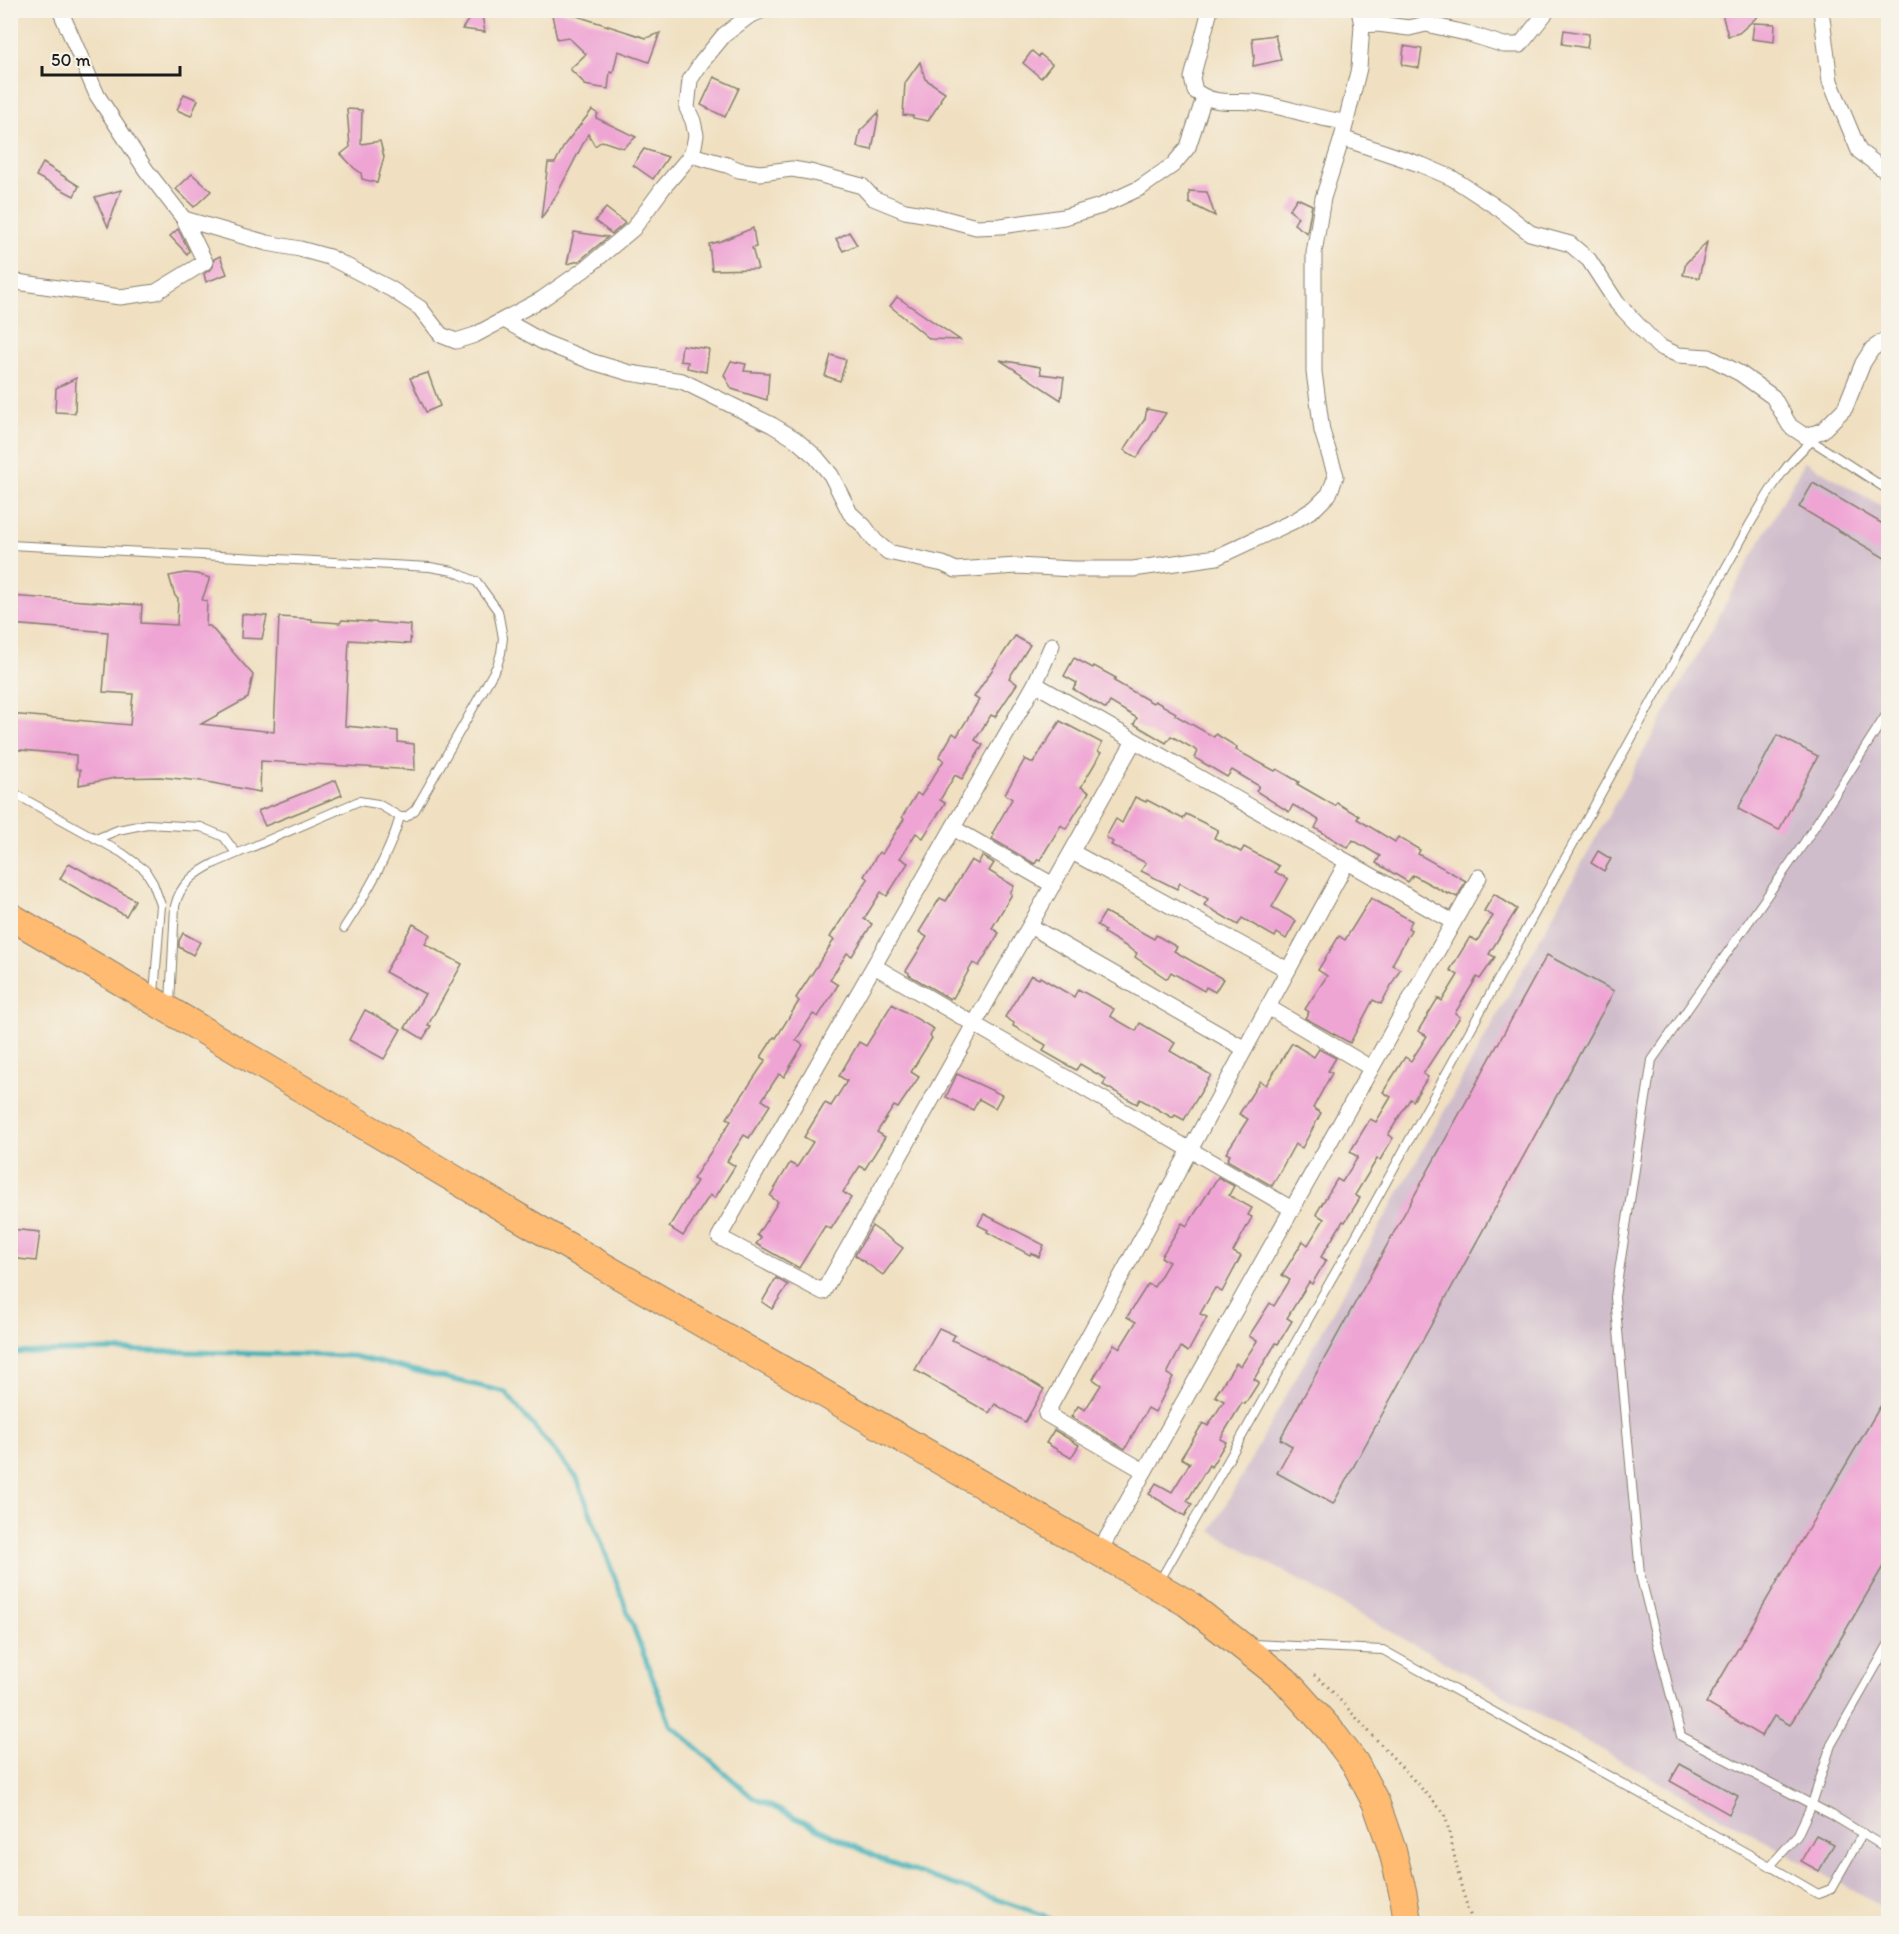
<svg xmlns="http://www.w3.org/2000/svg" width="1899" height="1934" font-family="Itim,sans-serif">
<style>
.industrial{fill:#d0bdcc}
.lines{fill:none;stroke-linecap:round;stroke-linejoin:round}
.stream{stroke:#40b1b9;stroke-width:5}
.building{fill:#efa5d4}
.lane-casing{stroke:#867e6e;stroke-width:10}
.street-casing{stroke:#867e6e;stroke-width:17}
.highway-casing{stroke:#867e6e;stroke-width:29}
.path{stroke:#867e6e;stroke-width:3;stroke-dasharray:1.5 4.5;stroke-linecap:butt}
.lane{stroke:#fff;stroke-width:8}
.street{stroke:#fff;stroke-width:15}
.highway{stroke:#febb71;stroke-width:27}
</style>
<rect width="100%" height="100%" fill="#f7f3e8"/>
<filter id="ink" filterUnits="userSpaceOnUse"><feTurbulence type="fractalNoise" baseFrequency=".0167" numOctaves="2"/><feDisplacementMap in="SourceGraphic" scale="12" xChannelSelector="R" yChannelSelector="G"/><feConvolveMatrix kernelMatrix="1 2 1 2 8 2 1 2 1" color-interpolation-filters="sRGB"/></filter>
<filter id="wash" filterUnits="userSpaceOnUse"><feTurbulence type="fractalNoise" baseFrequency=".008" numOctaves="4" result="noise"/><feDisplacementMap in="SourceGraphic" scale="24" xChannelSelector="R" yChannelSelector="G"/><feGaussianBlur stdDeviation="1.35" result="paint"/><feColorMatrix in="noise" values="0 0 0 0 0 0 0 0 0 0 0 0 0 0 0 0 0 1.4 0 .05"/><feComposite in="paint" operator="in"/></filter>
<g filter="url(#wash)">
<rect width="100%" height="100%" fill="#f0e0c1"/>
<polygon class="industrial" points="1805,461 1888,510 1888,1910 1211,1531"/>
<g class="lines">
<polyline class="stream" points="10,1353 106,1350 353,1356 505,1392 577,1478 670,1724 752,1797 887,1862 1043,1915 1057,1924"/>
</g>
<g id="blocks">
<g class="building">
<polygon points="475,10 481,10 485,32 462,29"/>
<polygon points="551,10 558,10 646,38 660,33 649,62 618,51 613,73 610,72 608,89 584,85 583,82 570,69 586,54 568,37 557,39"/>
<polygon points="1721,10 1765,10 1739,33 1728,36"/>
<polygon points="1754,23 1775,24 1774,42 1752,39"/>
<polygon points="1564,30 1589,34 1587,48 1562,44"/>
<polygon points="1275,35 1281,60 1253,66 1254,56 1252,38"/>
<polygon points="1404,46 1422,49 1419,68 1402,65"/>
<polygon points="1032,51 1039,57 1040,54 1052,64 1041,78 1023,63"/>
<polygon points="920,62 925,79 945,92 940,100 941,101 928,121 913,118 913,116 903,115 905,83"/>
<polygon points="714,77 739,88 725,117 701,105"/>
<polygon points="184,94 198,100 191,116 177,110"/>
<polygon points="347,109 362,110 361,144 380,141 384,157 377,183 362,179 361,173 354,168 341,154 350,147"/>
<polygon points="592,110 598,114 596,118 636,137 623,148 602,141 595,146 588,134 557,194 541,219 548,163 555,163 565,144"/>
<polygon points="879,112 872,150 857,147 860,131"/>
<polygon points="644,149 668,157 653,179 633,165"/>
<polygon points="43,163 79,186 74,196 36,176"/>
<polygon points="192,174 211,191 194,207 176,189"/>
<polygon points="121,190 108,227 95,197"/>
<polygon points="1189,191 1207,192 1215,216 1189,203"/>
<polygon points="1297,198 1312,205 1307,233 1294,224 1298,217 1289,210"/>
<polygon points="606,208 625,223 612,234 595,221"/>
<polygon points="753,228 756,247 752,248 758,269 712,270 709,244 721,241"/>
<polygon points="178,229 189,251 187,254 170,236"/>
<polygon points="574,232 608,237 579,261 567,264"/>
<polygon points="849,232 857,245 843,251 836,239"/>
<polygon points="1707,242 1699,278 1683,275 1686,263"/>
<polygon points="220,256 227,274 206,282 204,274 213,267 214,259"/>
<polygon points="897,297 960,340 930,339 890,306"/>
<polygon points="682,345 709,349 706,372 687,368 688,362 680,361"/>
<polygon points="831,355 846,360 840,381 825,376"/>
<polygon points="1000,360 1040,367 1041,374 1064,377 1061,400"/>
<polygon points="731,361 746,364 744,371 769,373 767,400 732,389 724,375"/>
<polygon points="428,373 440,406 426,412 410,378"/>
<polygon points="76,378 75,413 55,412 56,388"/>
<polygon points="1147,409 1166,413 1137,458 1124,450 1145,419"/>
<polygon points="1813,483 1888,527 1888,560 1799,507"/>
<polygon points="185,573 197,574 210,578 202,600 207,601 206,626 210,626 253,675 248,698 201,724 274,732 279,617 312,619 312,621 340,623 342,620 411,625 410,644 349,640 345,726 398,731 398,742 414,744 415,770 261,761 260,792 202,781 160,777 115,778 79,785 80,770 76,769 76,755 10,749 10,714 130,725 133,694 103,692 108,632 10,624 10,596 142,605 141,623 177,625 178,598 175,596 169,576"/>
<polygon points="242,614 267,616 262,639 241,638"/>
<polygon points="1015,636 1030,645 1009,678 1017,684 995,717 991,715 975,740 983,745 962,779 955,775 940,800 945,803 923,838 916,833 900,858 908,863 887,896 881,892 864,919 872,924 852,956 847,953 830,980 838,985 818,1017 813,1014 796,1040 803,1045 784,1077 779,1074 762,1100 770,1105 749,1138 744,1135 727,1161 735,1166 715,1198 710,1195 683,1236 669,1227 697,1181 693,1179 731,1121 727,1118 766,1060 761,1057 774,1037 776,1038 799,1001 796,998 834,940 830,937 868,879 864,876 879,852 882,854 904,819 902,817 917,793 921,796 944,760 939,757 953,733 957,736 979,700 974,697"/>
<polygon points="1074,658 1093,668 1094,666 1116,678 1114,681 1153,703 1155,701 1176,713 1175,715 1214,737 1216,734 1237,747 1236,750 1275,771 1277,769 1299,782 1297,784 1335,806 1337,803 1359,816 1357,819 1395,842 1398,837 1420,850 1418,854 1466,881 1457,897 1449,893 1448,894 1413,875 1408,882 1376,863 1380,856 1353,840 1348,848 1315,828 1319,820 1293,805 1289,812 1256,791 1259,786 1232,770 1227,777 1195,758 1198,751 1171,736 1166,743 1134,724 1137,718 1110,702 1106,709 1073,689 1077,683 1064,676"/>
<polygon points="1060,721 1102,743 1098,751 1101,753 1081,787 1089,792 1066,829 1061,825 1040,860 1038,859 1035,864 992,839 994,835 992,834 1012,799 1005,794 1025,759 1033,763"/>
<polygon points="1777,735 1818,756 1779,830 1738,809"/>
<polygon points="336,780 342,795 265,826 258,811"/>
<polygon points="1135,797 1146,802 1147,800 1183,819 1186,814 1218,830 1214,838 1241,852 1244,847 1279,866 1275,872 1288,879 1272,907 1296,921 1286,939 1277,933 1275,937 1242,918 1238,925 1204,905 1208,899 1180,883 1177,889 1141,871 1146,863 1111,845 1113,842 1106,837 1116,819 1122,823"/>
<polygon points="1598,851 1611,859 1604,871 1591,863"/>
<polygon points="982,856 994,863 989,871 1014,886 1010,893 1012,894 992,928 999,933 979,966 973,963 953,998 951,997 950,999 909,975 909,973 906,971 927,937 919,932 940,898 946,901 971,860 978,864"/>
<polygon points="69,863 135,900 126,916 60,879"/>
<polygon points="1494,894 1517,909 1489,954 1495,957 1480,979 1477,977 1455,1013 1460,1017 1423,1074 1428,1077 1413,1101 1410,1099 1388,1135 1393,1138 1380,1160 1377,1159 1355,1195 1360,1198 1345,1222 1343,1221 1321,1257 1326,1260 1312,1284 1309,1282 1287,1318 1292,1321 1278,1344 1276,1343 1254,1379 1259,1382 1245,1404 1242,1403 1220,1439 1226,1442 1211,1467 1209,1465 1187,1501 1192,1504 1185,1516 1149,1494 1156,1483 1172,1492 1190,1463 1181,1458 1203,1423 1208,1426 1224,1401 1215,1396 1236,1363 1241,1366 1257,1341 1249,1336 1270,1303 1274,1306 1290,1280 1282,1275 1303,1241 1308,1245 1324,1219 1316,1214 1337,1179 1342,1182 1358,1157 1350,1152 1370,1119 1376,1122 1391,1097 1383,1092 1405,1057 1411,1061 1427,1036 1418,1031 1438,998 1442,1001 1458,975 1450,970 1470,937 1477,941 1493,916 1484,911"/>
<polygon points="1371,898 1412,921 1408,928 1411,930 1392,965 1400,969 1381,1004 1373,1000 1350,1043 1305,1018 1309,1012 1305,1009 1327,976 1318,970 1339,936 1345,940"/>
<polygon points="1105,912 1154,939 1156,935 1177,947 1174,951 1223,979 1215,992 1206,987 1204,991 1171,972 1167,979 1135,957 1137,953 1104,933 1105,931 1097,925"/>
<polygon points="413,924 430,934 425,944 462,964 428,1025 431,1026 423,1039 405,1028 425,994 385,972"/>
<polygon points="183,933 200,942 193,955 179,947 179,941"/>
<polygon points="1547,955 1614,991 1333,1504 1277,1473 1292,1446 1280,1439"/>
<polygon points="1031,975 1039,979 1040,977 1074,997 1078,989 1114,1009 1110,1016 1136,1031 1140,1023 1175,1043 1170,1051 1211,1075 1184,1120 1175,1115 1173,1118 1140,1099 1137,1104 1103,1085 1106,1079 1080,1064 1076,1070 1043,1051 1046,1045 1013,1026 1014,1023 1005,1017"/>
<polygon points="892,1004 934,1029 930,1036 932,1038 911,1072 919,1077 898,1108 894,1106 877,1132 885,1137 865,1169 860,1166 843,1192 851,1198 831,1229 825,1226 799,1268 756,1244 761,1238 757,1235 778,1202 770,1196 790,1163 797,1167 813,1142 804,1137 825,1103 831,1106 847,1081 839,1076 859,1042 866,1046"/>
<polygon points="365,1010 401,1029 384,1059 349,1040"/>
<polygon points="1292,1043 1314,1057 1319,1049 1336,1058 1328,1071 1332,1073 1313,1108 1321,1113 1302,1148 1295,1144 1272,1186 1227,1160 1230,1155 1226,1153 1248,1119 1239,1114 1260,1081 1266,1085"/>
<polygon points="957,1074 1002,1095 995,1108 979,1099 973,1110 946,1097"/>
<polygon points="1218,1177 1234,1186 1229,1195 1230,1196 1252,1208 1248,1215 1252,1217 1233,1252 1241,1256 1222,1292 1215,1288 1200,1314 1207,1317 1188,1352 1181,1347 1167,1374 1173,1377 1155,1412 1148,1408 1125,1449 1071,1417 1078,1406 1085,1410 1101,1385 1093,1379 1114,1344 1120,1348 1136,1322 1127,1317 1148,1284 1154,1287 1169,1262 1161,1257 1182,1223 1187,1226"/>
<polygon points="984,1214 1044,1245 1039,1257 1031,1253 1030,1255 987,1232 988,1230 978,1225"/>
<polygon points="872,1226 903,1248 883,1275 855,1255"/>
<polygon points="10,1229 40,1232 36,1261 10,1258"/>
<polygon points="776,1278 788,1285 772,1309 762,1302"/>
<polygon points="939,1328 955,1335 952,1340 1029,1379 1029,1380 1044,1389 1025,1422 995,1404 989,1413 915,1370"/>
<polygon points="1888,1393 1888,1558 1790,1725 1774,1716 1762,1736 1706,1703"/>
<polygon points="1054,1430 1079,1445 1071,1458 1046,1443"/>
<polygon points="1680,1764 1738,1796 1729,1814 1670,1781"/>
<polygon points="1816,1835 1834,1844 1819,1871 1801,1861"/>
</g>
</g>
</g>
<g filter="url(#ink)">
<use href="#blocks" fill-opacity="0" stroke="#867e6e" stroke-width="1.5"/>
<g class="lines">
<defs>
<g id="lane">
<polyline points="1809,439 1888,490"/>
<path d="M10,545L430,567L453,571L477,582L498,611L503,638L501,653L497,666L415,810L406,817H400L378,804L359,801L215,863C195,873 180,884 175,906L170,1003"/>
<polyline points="1888,712 1802,846 1652,1060 1615,1297 1640,1574 1681,1736 1832,1815 1888,1849"/>
<polyline points="10,791 122,853 145,870 153,883 161,905 154,994"/>
<polyline points="96,839 118,830 147,824 201,827 224,837 236,853"/>
<path d="M344,928C367,893 388,857 400,817"/>
<path d="M1159,1582L1369,1213L1750,524C1768,494 1784,464 1811,442"/>
<polyline points="1253,1644 1383,1650 1770,1866 1797,1836 1812,1804 1831,1745 1888,1645"/>
<polyline points="1770,1866 1818,1894 1831,1889 1863,1833"/>
</g>
<g id="street">
<path d="M1210,10L1192,78L1195,91C1216,106 1231,100 1254,102C1285,106 1314,119 1346,122"/>
<polyline points="1821,10 1830,81 1859,151 1888,173"/>
<polyline points="1362,25 1378,24 1409,28 1426,24 1466,33 1504,45 1520,45 1548,10"/>
<polyline points="1342,138 1422,165 1452,178 1501,210 1530,233 1570,244 1589,260 1617,303 1658,346 1678,355 1709,357 1741,374 1773,397 1790,426 1805,436 1822,431 1845,408 1863,363 1872,349 1888,338"/>
<polyline points="691,155 727,165 739,170 760,173 792,169 810,172 862,186 873,198 905,211 935,216 976,227 1001,226 1064,217 1101,206 1140,188 1173,165 1188,147 1204,98"/>
<polyline points="184,219 267,243 300,249 329,257 391,289 420,308 441,335 456,341 475,335 542,299 585,269 633,229 663,188 691,155 694,146 696,135 693,121 687,108 690,80 701,63 724,35 749,16 763,10"/>
<polyline points="10,281 120,297 156,292 205,262 184,219 146,170 97,95 60,10"/>
<polyline points="504,320 543,342 593,362 630,373 682,381 772,425 795,439 816,457 831,475 850,513 864,526 875,541 888,552 943,564 956,570 1017,566 1073,569 1133,569 1217,557 1296,520 1315,508 1329,494 1336,476 1322,431 1314,372 1314,253 1323,198 1342,138 1359,68 1362,25 1359,10"/>
<polyline points="1052,645 1035,684 719,1237 823,1292 1134,741"/>
<polyline points="1035,684 1453,922"/>
<polyline points="953,828 1053,885"/>
<polyline points="1072,852 1288,970"/>
<polyline points="1030,926 1245,1049"/>
<polyline points="874,966 1292,1209"/>
<polyline points="1268,1007 1371,1068"/>
<polyline points="1144,1471 1046,1414 1347,862"/>
<polyline points="1099,1552 1479,877"/>
</g>
<polyline id="highway" points="10,916 549,1235 1187,1603 1285,1680 1330,1730 1355,1763 1376,1803 1392,1849 1403,1893 1408,1924"/>
</defs>
<use href="#lane" class="lane-casing"/>
<use href="#street" class="street-casing"/>
<use href="#highway" class="highway-casing"/>
<polyline class="path" points="1314,1675 1328,1687 1445,1814 1462,1890 1473,1924"/>
<use href="#lane" class="lane"/>
<use href="#street" class="street"/>
<use href="#highway" class="highway"/>
</g>
</g>
<rect width="1899" height="1934" fill="none" stroke="#f7f3e8" stroke-width="36"/>
<path d="M42 66v9h138v-9" fill="none" stroke="#1c1c1c" stroke-width="3"/>
<text x="51" y="66" font-size="18" fill="#1c1c1c" stroke="#f7f3e8" stroke-width="4.5" paint-order="stroke">50 m</text>
</svg>
